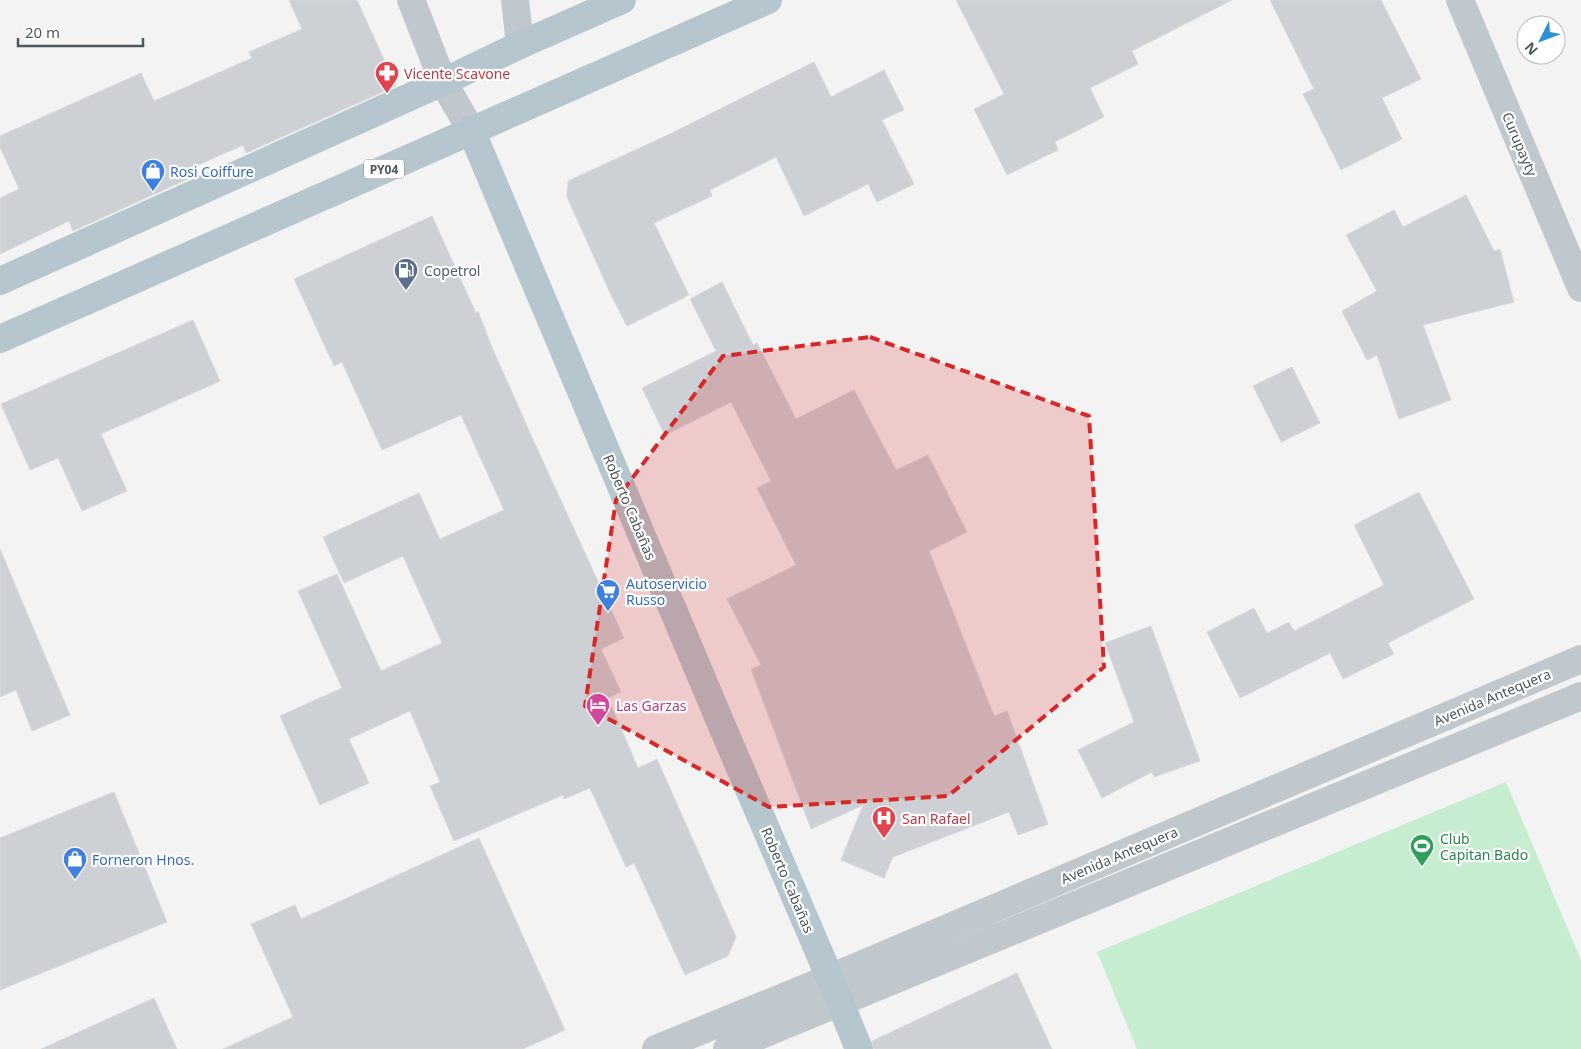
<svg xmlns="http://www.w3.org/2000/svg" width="1581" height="1049" font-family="'Noto Sans',sans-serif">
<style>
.pitch{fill:#c6edcf}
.building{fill:#cdd0d4;stroke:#d7dadd}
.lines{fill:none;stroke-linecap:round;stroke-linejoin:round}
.minor{stroke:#c0c8cd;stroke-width:28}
.major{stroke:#b5c6ce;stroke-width:28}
.marked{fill:#d62828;fill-opacity:0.2;stroke:#d62828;stroke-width:4;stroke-dasharray:10 6;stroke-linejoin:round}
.labels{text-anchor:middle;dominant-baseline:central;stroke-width:4.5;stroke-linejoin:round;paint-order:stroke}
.shield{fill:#fff;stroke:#828a8e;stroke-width:1}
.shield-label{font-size:12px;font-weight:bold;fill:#4c585e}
.health-label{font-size:14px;fill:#be3a42;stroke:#fff;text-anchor:start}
.street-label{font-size:14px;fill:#4c585e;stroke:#fff}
.shop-label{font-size:14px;fill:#366cbe;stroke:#fff;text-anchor:start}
.service-label{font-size:14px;fill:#4e5e75;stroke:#fff;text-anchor:start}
.hotel-label{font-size:14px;fill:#b23c85;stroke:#fff;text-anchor:start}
.leisure-label{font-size:14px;fill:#27864d;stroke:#fff;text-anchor:start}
</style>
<rect width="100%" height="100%" fill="#f4f3f3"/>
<polygon class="pitch" points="1506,782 1581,960 1581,1049 1137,1049 1097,952"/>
<g class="building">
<polygon points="289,0 357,0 396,86 246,153 243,145 185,171 188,179 73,231 69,221 0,254 0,198 19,189 0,147 0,136 141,73 154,101 252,58 249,52 302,29"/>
<polygon points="956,0 1232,0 1132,51 1138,64 1090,88 1104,117 1055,142 1058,150 1007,175 974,109 1004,94"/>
<polygon points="1270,0 1381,0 1421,79 1382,98 1402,139 1341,170 1303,94 1314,89"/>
<polygon points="814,62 831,97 884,70 904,110 882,120 914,184 877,202 868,184 804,216 776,157 710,190 712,196 654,223 689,295 627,326 611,295 567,197 568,181 672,133"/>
<polygon points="1466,195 1494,251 1500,249 1514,302 1423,325 1451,400 1399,419 1377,355 1367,360 1342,311 1377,291 1346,235 1394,210 1403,227"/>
<polygon points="432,216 476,313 478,311 491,345 535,444 624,638 601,649 621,692 608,698 638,768 657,759 736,937 728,956 685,975 634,863 626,867 590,788 564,799 563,795 454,841 430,786 440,782 410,711 349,739 369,783 320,805 280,716 342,688 298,591 337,574 381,671 442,643 403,556 344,583 323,537 419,493 440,539 504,510 461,415 382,450 342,362 334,366 294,279"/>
<polygon points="722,282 753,345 757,343 796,419 854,390 896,470 928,455 967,532 929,551 994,716 1007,711 1048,824 1018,835 1009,812 893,857 884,878 841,860 863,805 811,829 751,669 761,665 727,599 796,565 757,488 771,481 731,402 665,435 642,388 716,351 690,299"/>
<polygon points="193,320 220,381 101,434 127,491 82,511 58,458 30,470 1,404"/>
<polygon points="1292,367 1320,423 1281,442 1253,386"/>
<polygon points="1419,492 1474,599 1388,643 1394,654 1343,679 1330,653 1240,698 1207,632 1254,608 1267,633 1289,622 1294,631 1384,585 1354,525"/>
<polygon points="0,549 70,715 32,731 16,690 0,697"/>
<polygon points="1151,626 1200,761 1154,777 1152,772 1102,798 1078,750 1134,722 1105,643"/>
<polygon points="114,792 167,922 0,990 0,838"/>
<polygon points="479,838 565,1030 523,1049 223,1049 293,1017 251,924 295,905 301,919"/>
<polygon points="1017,973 1052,1049 874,1049 872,1041"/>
<polygon points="154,998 177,1049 41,1049"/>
</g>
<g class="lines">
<g class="minor">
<polyline points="411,0 443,82 471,130"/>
<polyline points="515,0 520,45"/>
<polyline points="1460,0 1581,288"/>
<polyline points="656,1049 830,978 1581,659"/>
<polyline points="727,1049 1581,696"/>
</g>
<g class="major">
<polyline points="471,130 722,726 830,978 859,1049"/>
<polyline points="0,281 443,82 520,45 622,0"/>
<polyline points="0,339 768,0"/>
</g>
</g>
<path class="marked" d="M870,337L1089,416L1104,667L948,796L769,807L585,706L616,500L723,356Z"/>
<defs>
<symbol id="pharmacy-pin" viewBox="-11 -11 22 30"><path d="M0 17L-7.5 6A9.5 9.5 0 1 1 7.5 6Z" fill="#e0444e" stroke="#fff"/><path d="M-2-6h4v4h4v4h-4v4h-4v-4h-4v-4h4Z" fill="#fff"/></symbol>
<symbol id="shop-pin" viewBox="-11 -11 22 30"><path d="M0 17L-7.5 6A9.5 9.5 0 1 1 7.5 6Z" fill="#3f7fe0" stroke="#fff"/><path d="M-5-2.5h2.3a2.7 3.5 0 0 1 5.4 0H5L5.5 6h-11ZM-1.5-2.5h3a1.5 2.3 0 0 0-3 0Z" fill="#fff"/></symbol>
<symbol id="fuel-pin" viewBox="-11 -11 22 30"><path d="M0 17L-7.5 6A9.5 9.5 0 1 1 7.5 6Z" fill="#5c6f8a" stroke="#fff"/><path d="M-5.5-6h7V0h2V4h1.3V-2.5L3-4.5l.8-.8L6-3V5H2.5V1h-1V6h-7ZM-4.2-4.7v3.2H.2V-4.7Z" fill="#fff"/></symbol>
<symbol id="supermarket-pin" viewBox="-11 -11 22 30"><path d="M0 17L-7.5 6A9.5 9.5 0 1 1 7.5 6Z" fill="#3f7fe0" stroke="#fff"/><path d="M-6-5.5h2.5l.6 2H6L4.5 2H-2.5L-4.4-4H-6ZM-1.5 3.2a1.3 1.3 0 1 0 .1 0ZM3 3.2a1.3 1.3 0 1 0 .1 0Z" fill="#fff"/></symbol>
<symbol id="hotel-pin" viewBox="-11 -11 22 30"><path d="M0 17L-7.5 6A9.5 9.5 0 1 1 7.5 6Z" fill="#d1479c" stroke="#fff"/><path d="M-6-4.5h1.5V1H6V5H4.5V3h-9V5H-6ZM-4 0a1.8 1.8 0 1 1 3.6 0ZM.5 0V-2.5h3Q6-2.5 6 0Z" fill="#fff"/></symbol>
<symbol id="hospital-pin" viewBox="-11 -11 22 30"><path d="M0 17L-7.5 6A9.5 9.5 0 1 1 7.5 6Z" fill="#e0444e" stroke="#fff"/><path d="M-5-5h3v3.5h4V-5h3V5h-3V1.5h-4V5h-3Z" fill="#fff"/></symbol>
<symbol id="stadium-pin" viewBox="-11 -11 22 30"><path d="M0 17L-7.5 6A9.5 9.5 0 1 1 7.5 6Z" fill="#2e9e5b" stroke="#fff"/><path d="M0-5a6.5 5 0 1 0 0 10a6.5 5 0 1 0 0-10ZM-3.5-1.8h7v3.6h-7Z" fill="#fff"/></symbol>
</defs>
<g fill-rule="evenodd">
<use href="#pharmacy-pin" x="373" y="59" width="28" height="38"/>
<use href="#shop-pin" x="139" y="157" width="28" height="38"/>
<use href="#fuel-pin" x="392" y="256" width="28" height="38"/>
<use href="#supermarket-pin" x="594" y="577" width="28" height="38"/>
<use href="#hotel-pin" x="584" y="691" width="28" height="38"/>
<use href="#hospital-pin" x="870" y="804" width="28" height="38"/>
<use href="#stadium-pin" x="1408" y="832" width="28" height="38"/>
<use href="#shop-pin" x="61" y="845" width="28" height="38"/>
</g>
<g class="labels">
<rect class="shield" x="364" y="159.5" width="40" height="19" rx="4"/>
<g class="shield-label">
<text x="384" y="169">PY04</text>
</g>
<g class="health-label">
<text x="404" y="73">Vicente Scavone</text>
<text x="902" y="818">San Rafael</text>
</g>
<g class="street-label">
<text transform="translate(1520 144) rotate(67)">Curupayty</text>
<text transform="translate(630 507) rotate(67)">Roberto Cabañas</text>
<text transform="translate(1492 697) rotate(-23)">Avenida Antequera</text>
<text transform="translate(1119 855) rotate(-23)">Avenida Antequera</text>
<text transform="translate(788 880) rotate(67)">Roberto Cabañas</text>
</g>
<g class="shop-label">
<text x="170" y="171">Rosi Coiffure</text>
<text x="626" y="583">Autoservicio<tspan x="626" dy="16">Russo</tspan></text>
<text x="92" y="859">Forneron Hnos.</text>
</g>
<g class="service-label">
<text x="424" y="270">Copetrol</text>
</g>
<g class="hotel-label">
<text x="616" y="705">Las Garzas</text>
</g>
<g class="leisure-label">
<text x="1440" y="838">Club<tspan x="1440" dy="16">Capitan Bado</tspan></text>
</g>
</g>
<g transform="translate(1541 40) rotate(228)"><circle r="24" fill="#ffffff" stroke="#b7bcbf"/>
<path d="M0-4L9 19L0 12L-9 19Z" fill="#2c91d5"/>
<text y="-8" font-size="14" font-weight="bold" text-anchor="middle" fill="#4c585e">N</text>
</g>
<path d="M18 38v8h125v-8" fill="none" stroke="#4c585e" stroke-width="2.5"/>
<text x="25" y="38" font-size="15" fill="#4c585e" stroke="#ffffff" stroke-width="4" paint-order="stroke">20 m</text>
</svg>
